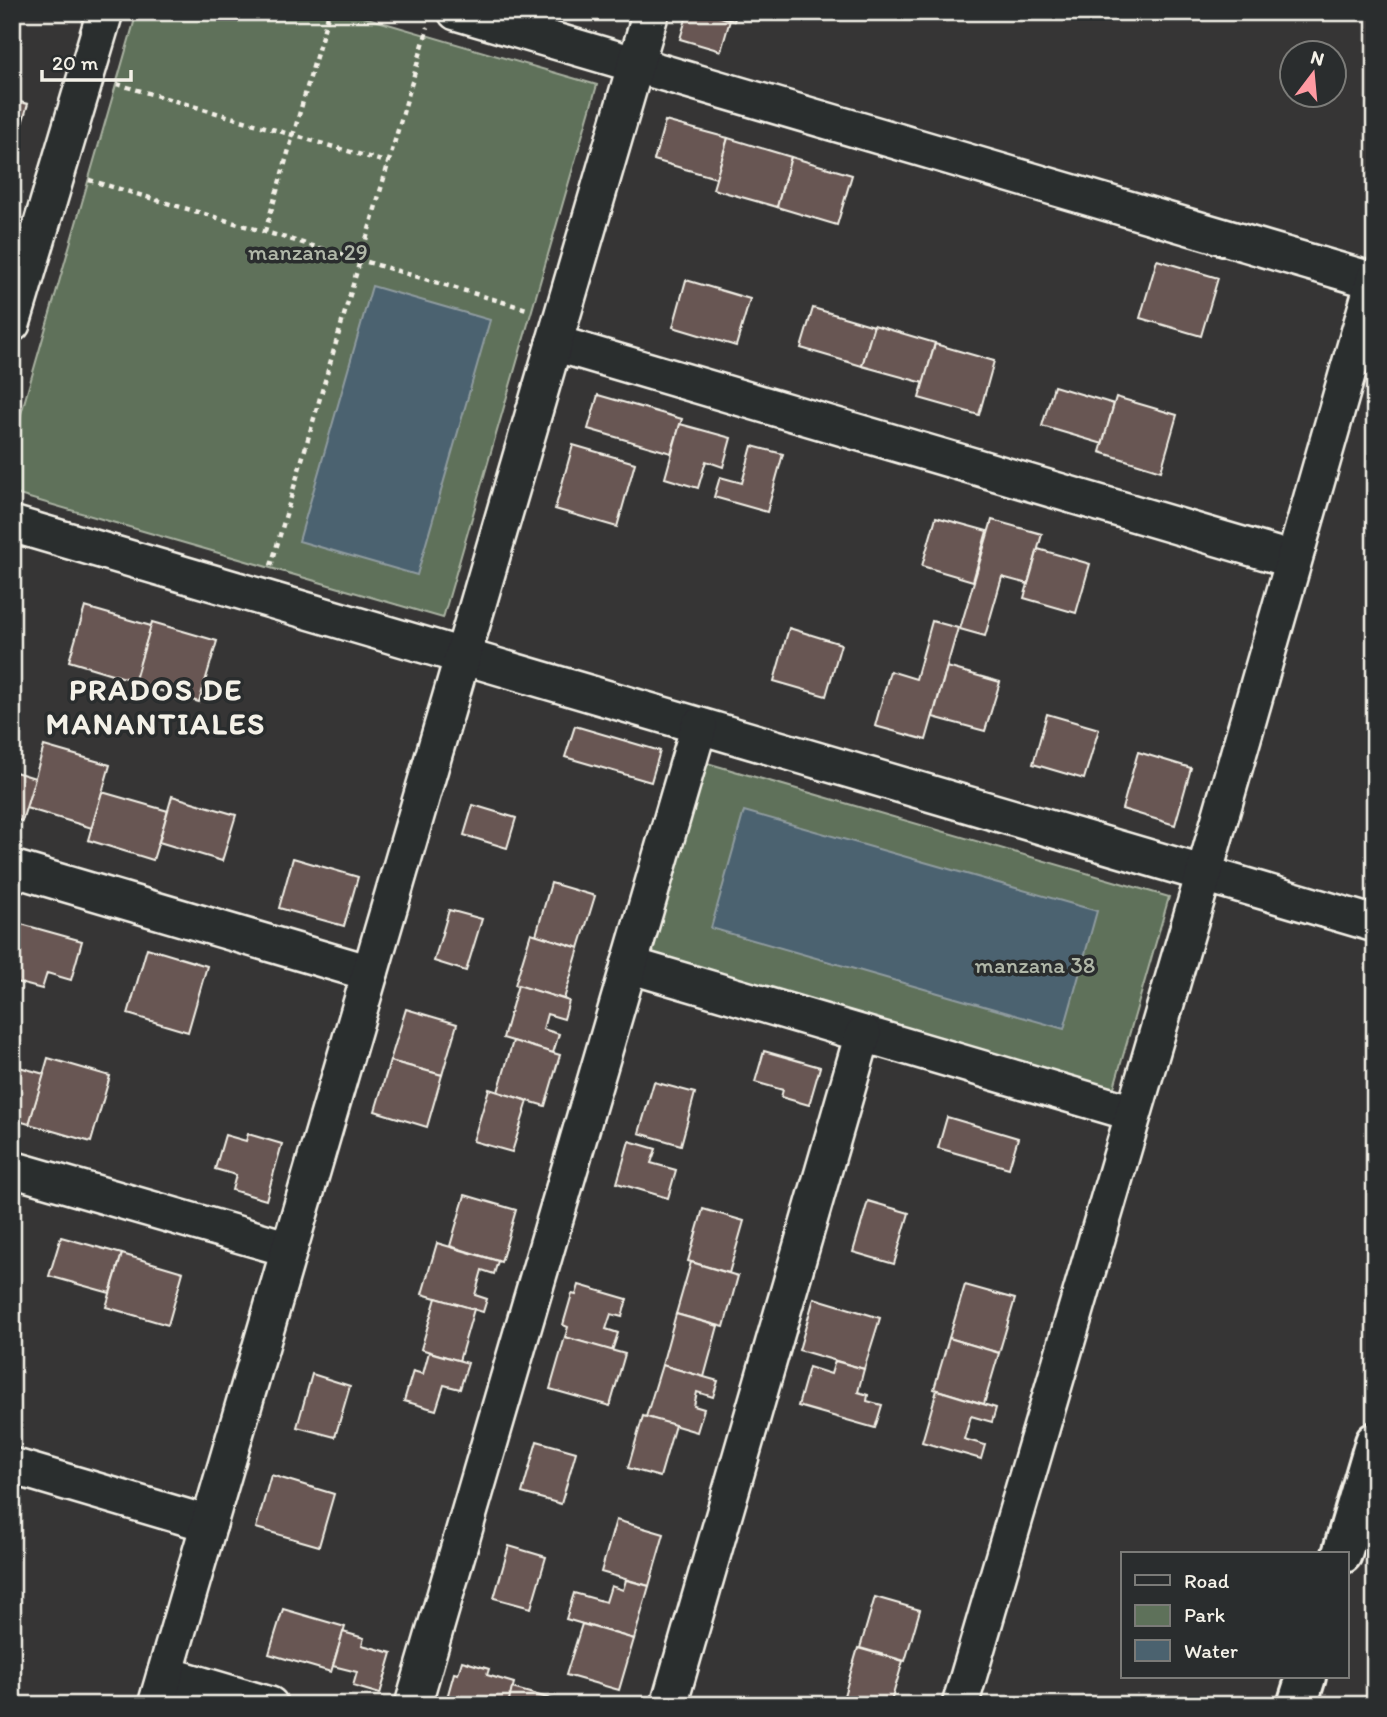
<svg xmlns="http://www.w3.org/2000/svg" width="1387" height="1717" font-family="Itim,sans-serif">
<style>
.green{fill:#5e715a;stroke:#a9b1a1;stroke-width:2}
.water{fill:#4b626f;stroke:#8f9b9f;stroke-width:2}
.building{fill:#685652;stroke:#f4f1e8;stroke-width:2}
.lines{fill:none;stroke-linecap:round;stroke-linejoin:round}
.street-casing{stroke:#f4f1e8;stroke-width:40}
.secondary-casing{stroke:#f4f1e8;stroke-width:44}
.path{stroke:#f4f1e8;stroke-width:4.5;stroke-dasharray:5 5;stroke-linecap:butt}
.street{stroke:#2a2d2e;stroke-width:35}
.secondary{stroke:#2a2d2e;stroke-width:38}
.labels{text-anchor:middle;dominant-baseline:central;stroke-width:7;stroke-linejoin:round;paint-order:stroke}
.park-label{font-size:23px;fill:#b0b7a8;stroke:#2a2d2e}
.district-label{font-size:30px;font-weight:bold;letter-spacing:2px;fill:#f4f1e8;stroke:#2a2d2e}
</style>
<rect width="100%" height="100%" fill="#363535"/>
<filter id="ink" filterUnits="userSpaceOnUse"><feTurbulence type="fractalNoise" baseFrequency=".0143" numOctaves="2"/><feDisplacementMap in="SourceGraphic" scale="14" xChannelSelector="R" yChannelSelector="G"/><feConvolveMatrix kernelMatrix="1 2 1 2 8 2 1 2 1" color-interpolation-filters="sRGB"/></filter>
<g filter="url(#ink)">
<g class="green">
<polygon points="137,12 347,12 597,85 443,618 12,493 12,445"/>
<polygon points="707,763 1169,897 1112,1094 650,958"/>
</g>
<g class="water">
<polygon points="372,286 490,320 417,575 299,541"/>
<polygon points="744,811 1097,911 1064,1029 711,928"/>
</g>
<g class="building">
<polygon points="688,12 705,12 730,20 721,51 680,39"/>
<polygon points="708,12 737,12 734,21"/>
<polygon points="12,100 28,104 12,157"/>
<polygon points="665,121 728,138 716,178 654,160"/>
<polygon points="728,138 791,157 777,207 713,189"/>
<polygon points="791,157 852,175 837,225 777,207"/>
<polygon points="1157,260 1218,278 1201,336 1140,318"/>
<polygon points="686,280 750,299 736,346 673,327"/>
<polygon points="813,308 874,326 862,366 801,348"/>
<polygon points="874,325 935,343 924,383 862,366"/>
<polygon points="935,344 994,361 979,415 919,398"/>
<polygon points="1054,386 1114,404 1103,444 1042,426"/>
<polygon points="598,395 682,419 671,453 588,429"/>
<polygon points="1116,397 1177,415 1161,471 1100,452"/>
<polygon points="680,424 731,438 723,467 706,461 698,488 665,478"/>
<polygon points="573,445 635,463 617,527 555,509"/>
<polygon points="752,446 783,454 767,512 714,497 720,477 742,483"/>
<polygon points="936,517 987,531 973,581 922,566"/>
<polygon points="992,520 1042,534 1028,584 1002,577 985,636 960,629"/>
<polygon points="1038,549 1090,564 1076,613 1024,598"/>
<polygon points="12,585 19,587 12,612"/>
<polygon points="85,607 151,626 135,681 69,661"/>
<polygon points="932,621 958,628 926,740 875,726 890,671 916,679"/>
<polygon points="152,622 217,641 199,702 134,683"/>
<polygon points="789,628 841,644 826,696 774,681"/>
<polygon points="947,667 1000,682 985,731 933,717"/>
<polygon points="1047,714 1099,729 1084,779 1033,764"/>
<polygon points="575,726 660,751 651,782 565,757"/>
<polygon points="44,746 110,765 92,828 26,808"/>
<polygon points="1138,752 1191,768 1175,825 1122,809"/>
<polygon points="12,771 35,778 22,821 12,819"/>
<polygon points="102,792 168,811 153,860 88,840"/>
<polygon points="172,796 236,815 222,861 159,842"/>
<polygon points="473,805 516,818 507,848 464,835"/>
<polygon points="293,858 358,877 344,926 279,908"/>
<polygon points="551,883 595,896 579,948 536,935"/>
<polygon points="449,910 482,919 466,971 434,961"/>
<polygon points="21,924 82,941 71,980 47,973 42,989 12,981 12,955"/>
<polygon points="531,933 579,948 564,999 515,985"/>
<polygon points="147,948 207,966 188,1032 128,1014"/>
<polygon points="518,985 569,1001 564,1019 547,1014 543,1029 559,1034 553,1053 503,1038"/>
<polygon points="406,1009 457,1024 442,1075 390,1061"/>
<polygon points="513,1041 560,1055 545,1106 498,1092"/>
<polygon points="764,1051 820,1067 809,1105 781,1097 783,1090 755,1082"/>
<polygon points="48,1058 110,1076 91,1142 29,1124"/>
<polygon points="390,1061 442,1075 427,1127 375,1111"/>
<polygon points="12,1065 44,1074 29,1124 12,1119"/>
<polygon points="654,1082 695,1093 681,1145 639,1133"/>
<polygon points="489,1089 528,1101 512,1152 473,1141"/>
<polygon points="947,1117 1018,1138 1009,1168 938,1148"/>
<polygon points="248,1134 282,1144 266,1200 232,1190 236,1175 215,1169 225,1135 246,1141"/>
<polygon points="629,1141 656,1149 651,1163 676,1170 668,1198 617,1183"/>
<polygon points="465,1195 516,1210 501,1262 450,1246"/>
<polygon points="868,1201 909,1213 894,1264 853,1252"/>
<polygon points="703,1209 744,1221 729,1273 688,1261"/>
<polygon points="61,1237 122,1254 110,1293 49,1276"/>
<polygon points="437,1243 498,1261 494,1274 482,1270 475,1295 487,1299 483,1312 422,1294"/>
<polygon points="122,1254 183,1272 168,1325 106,1307"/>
<polygon points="691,1262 738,1276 724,1327 676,1314"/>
<polygon points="579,1285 627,1299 622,1317 611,1314 606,1329 618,1333 612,1351 565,1337 568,1327 563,1325 572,1294 576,1295"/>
<polygon points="965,1285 1015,1299 999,1353 949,1338"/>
<polygon points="436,1298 474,1309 459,1361 421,1349"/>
<polygon points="814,1298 880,1318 864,1369 799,1350"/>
<polygon points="676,1314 718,1326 704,1377 662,1365"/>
<polygon points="565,1337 625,1354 610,1406 550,1389"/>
<polygon points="949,1338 999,1353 984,1404 934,1389"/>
<polygon points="429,1352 468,1363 460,1389 444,1385 436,1410 404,1401 413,1371 423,1374"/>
<polygon points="835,1361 864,1369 858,1392 868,1395 867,1401 882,1405 875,1428 798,1406 809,1367 831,1374"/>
<polygon points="662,1365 718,1381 713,1397 697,1392 694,1406 704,1409 697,1432 646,1417"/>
<polygon points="312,1374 350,1386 335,1437 297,1427"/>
<polygon points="937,1390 996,1408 992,1422 971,1416 964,1439 985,1445 981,1459 922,1442"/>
<polygon points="643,1416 675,1425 660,1477 628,1468"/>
<polygon points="537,1441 576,1452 561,1504 522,1493"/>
<polygon points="271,1475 334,1494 319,1546 256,1528"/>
<polygon points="616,1520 664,1534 649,1586 601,1572"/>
<polygon points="509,1546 546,1557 531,1608 494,1598"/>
<polygon points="626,1580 649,1586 634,1639 566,1619 574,1593 606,1602 611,1586 623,1590"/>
<polygon points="875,1597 920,1610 905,1661 860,1648"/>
<polygon points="283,1609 345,1627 331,1672 269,1654"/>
<polygon points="582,1624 634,1639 619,1690 566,1675"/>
<polygon points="343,1632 364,1638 362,1645 392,1653 380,1694 353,1686 357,1672 333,1666"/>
<polygon points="858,1648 903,1661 890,1705 862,1705 843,1699"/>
<polygon points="462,1661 489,1669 487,1675 514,1683 508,1705 445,1705 454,1673 458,1674"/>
<polygon points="512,1688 544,1697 571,1705 508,1705"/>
</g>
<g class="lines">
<defs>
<g id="street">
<polyline points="456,12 1374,281"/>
<polyline points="12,324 105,12"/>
<polyline points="554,343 1293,560"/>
<polyline points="12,524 1375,924"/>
<polyline points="12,868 370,973"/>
<polyline points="629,965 1133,1113"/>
<polyline points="12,1169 289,1249"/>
<polyline points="12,1466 209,1524"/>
<polyline points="165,1674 270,1705"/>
<polyline points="156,1705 651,12"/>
<polyline points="413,1705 699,726"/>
<polyline points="669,1705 863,1034"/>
<polyline points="960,1705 1204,874 1375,277"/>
</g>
<g id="secondary">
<polyline points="1342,1554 1375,1442"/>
<polyline points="1297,1705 1306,1677"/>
</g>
</defs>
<use href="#street" class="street-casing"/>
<use href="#secondary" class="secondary-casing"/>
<g class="path">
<polyline points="117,84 389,163"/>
<polyline points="89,180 530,310"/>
<polyline points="265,232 329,12"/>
<polyline points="271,566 428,27"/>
</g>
<use href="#street" class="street"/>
<use href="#secondary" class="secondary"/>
</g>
</g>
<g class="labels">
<g class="park-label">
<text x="308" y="252">manzana 29</text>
<text x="1035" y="965">manzana 38</text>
</g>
<g class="district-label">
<text x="156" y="689">PRADOS DE<tspan x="156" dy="34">MANANTIALES</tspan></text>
</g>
</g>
<rect width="1387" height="1717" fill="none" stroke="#2a2d2e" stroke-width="42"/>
<rect x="21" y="21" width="1345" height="1675" fill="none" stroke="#f4f1e8" stroke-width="2.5" filter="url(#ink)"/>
<rect x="1121" y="1552" width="228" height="126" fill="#2a2d2e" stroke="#7b7b78" stroke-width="2"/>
<rect x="1135" y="1575" width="35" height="10" fill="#2a2d2e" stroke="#7b7b78" stroke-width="2"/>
<text x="1184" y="1588" font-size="21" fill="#f4f1e8">Road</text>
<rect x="1135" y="1605" width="35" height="21" fill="#5e715a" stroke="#7b7b78" stroke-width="2"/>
<text x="1184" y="1622" font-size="21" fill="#f4f1e8">Park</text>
<rect x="1135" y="1640" width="35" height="21" fill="#4b626f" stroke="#7b7b78" stroke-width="2"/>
<text x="1184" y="1658" font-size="21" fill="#f4f1e8">Water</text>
<g transform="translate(1313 74) rotate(16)"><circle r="33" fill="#2a2d2e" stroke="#7b7b78" stroke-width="2"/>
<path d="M0-5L12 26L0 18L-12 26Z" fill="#ff9aa2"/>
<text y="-10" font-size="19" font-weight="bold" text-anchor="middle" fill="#f4f1e8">N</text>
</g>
<path d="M42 70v10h89v-10" fill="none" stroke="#f4f1e8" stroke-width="3.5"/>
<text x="52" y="70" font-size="21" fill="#f4f1e8" stroke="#2a2d2e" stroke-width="5" paint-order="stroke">20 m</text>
</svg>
